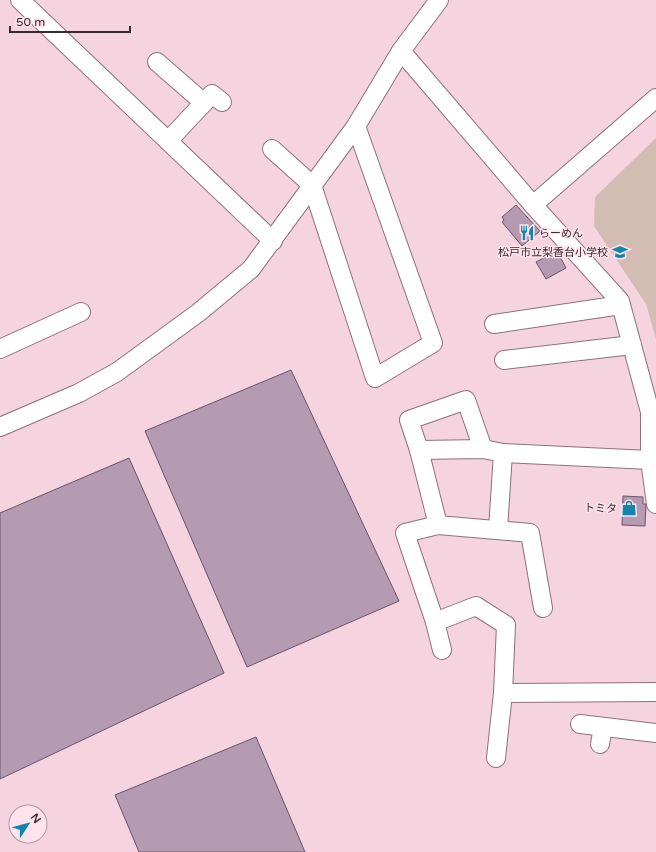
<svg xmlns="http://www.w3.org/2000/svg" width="656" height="852" font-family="'Varela Round','Noto Sans JP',sans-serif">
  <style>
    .green { fill: #d3bdb3 }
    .building { fill: #b59ab2; stroke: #695467 }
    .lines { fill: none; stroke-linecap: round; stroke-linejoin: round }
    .minor-casing { stroke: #8e707b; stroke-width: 20 }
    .minor { stroke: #fff; stroke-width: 18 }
    .labels { text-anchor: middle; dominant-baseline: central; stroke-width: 3; stroke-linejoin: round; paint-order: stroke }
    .poi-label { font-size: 11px; fill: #382b30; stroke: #fee3ed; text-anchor: end }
  </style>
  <rect width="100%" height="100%" fill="#f5d4e0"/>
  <path class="green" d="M656 138V339L646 304 594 226 595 197Z"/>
  <g class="building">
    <path d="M516 205 540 231 522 246 502 222 504 220 502 217Z"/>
    <path d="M557 251 566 268 546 279 536 262Z"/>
    <path d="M291 370 399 601 247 667 145 431Z"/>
    <path d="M129 458 224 673 0 779V513Z"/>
    <path d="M623 496 643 497V504H646L645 526 622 525Z"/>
    <path d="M256 737 305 852H139L115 795Z"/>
  </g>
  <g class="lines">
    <g class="minor-casing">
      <g id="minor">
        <path d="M20 0 273 241"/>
        <path d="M401 51 533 205 620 301 650 412V460L656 504"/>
        <path d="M157 62 204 103"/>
        <path d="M168 141 212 94 222 102"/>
        <path d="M272 149 312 185 375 378 433 343 356 126"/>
        <path d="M533 205 656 98"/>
        <path d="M494 324 621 305"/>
        <path d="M0 349 81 312"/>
        <path d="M504 360 632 345"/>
        <path d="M0 427 79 393 117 372 198 313 251 269 356 126 401 51 439 0"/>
        <path d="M419 450 483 449 503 453 650 460"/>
        <path d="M438 525 419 450 409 420 466 400 483 449"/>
        <path d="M498 530 503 453"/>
        <path d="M435 622 476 606 506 625 503 693 656 692"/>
        <path d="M442 650 435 622 405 533 438 525 530 533 543 608"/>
        <path d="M580 724 656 733"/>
        <path d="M600 744 603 727"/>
        <path d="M496 758 503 693"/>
      </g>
    </g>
    <use href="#minor" class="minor"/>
  </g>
  <defs>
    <g id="restaurant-bare" transform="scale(1.2)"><path d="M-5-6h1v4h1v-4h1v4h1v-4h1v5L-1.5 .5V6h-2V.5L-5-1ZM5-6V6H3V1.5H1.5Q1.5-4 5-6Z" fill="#1386ac" stroke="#fee3ed" stroke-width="2.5" paint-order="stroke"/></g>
    <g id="school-bare" transform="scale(1.2)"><path d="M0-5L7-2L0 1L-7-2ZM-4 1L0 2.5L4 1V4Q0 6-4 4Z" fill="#1386ac" stroke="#fee3ed" stroke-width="2.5" paint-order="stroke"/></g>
    <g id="shop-bare" transform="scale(1.2)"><path d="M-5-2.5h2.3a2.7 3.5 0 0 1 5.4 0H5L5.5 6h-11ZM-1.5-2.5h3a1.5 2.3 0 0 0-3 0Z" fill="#1386ac" stroke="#fee3ed" stroke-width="2.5" paint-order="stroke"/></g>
  </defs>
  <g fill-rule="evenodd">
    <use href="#restaurant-bare" x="527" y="233"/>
    <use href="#school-bare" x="620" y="252"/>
    <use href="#shop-bare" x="629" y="508"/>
  </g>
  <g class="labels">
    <g class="poi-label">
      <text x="539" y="233" text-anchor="start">らーめん</text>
      <text x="608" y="252">松戸市立梨香台小学校</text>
      <text x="617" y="508">トミタ</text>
    </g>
  </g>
  <g transform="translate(28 824) rotate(54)"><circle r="19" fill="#fee3ed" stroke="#af99a1"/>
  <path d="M0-3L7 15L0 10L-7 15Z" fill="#1386ac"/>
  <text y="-6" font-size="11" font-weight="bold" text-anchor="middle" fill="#382b30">N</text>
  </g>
  <path d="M10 26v6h120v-6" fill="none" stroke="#382b30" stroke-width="2"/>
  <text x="16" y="26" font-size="12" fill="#382b30" stroke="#fee3ed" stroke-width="3" paint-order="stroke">50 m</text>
</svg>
